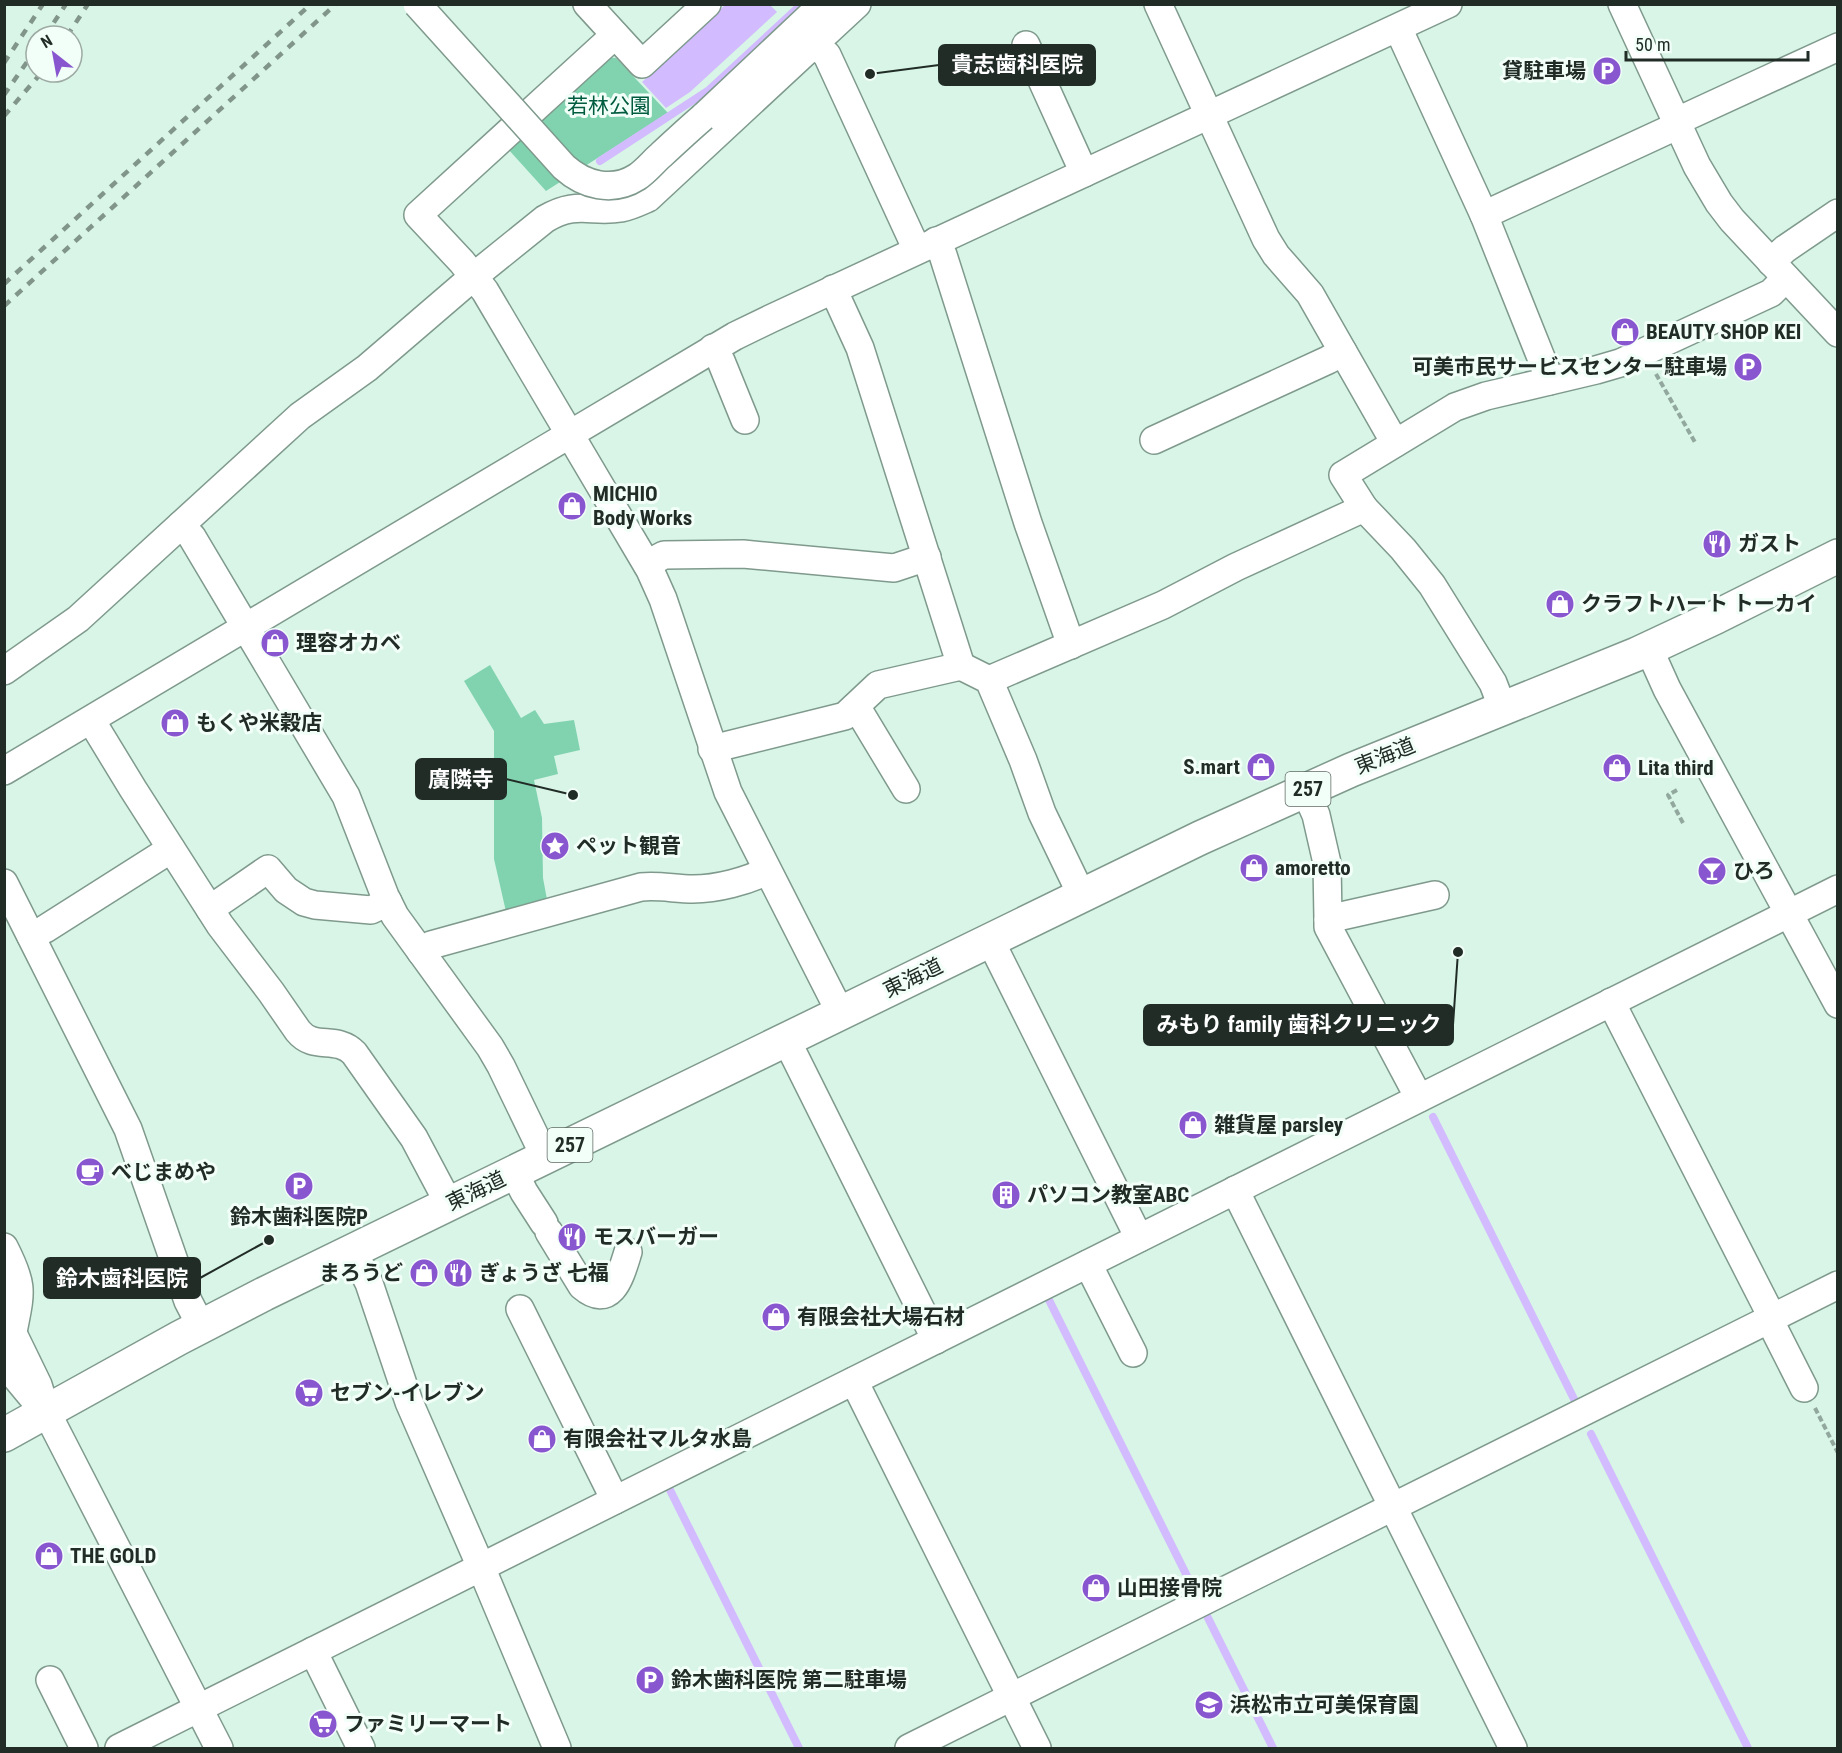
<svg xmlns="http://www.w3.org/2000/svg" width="1842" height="1753" font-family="'Roboto Condensed','Noto Sans JP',sans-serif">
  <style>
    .green { fill: #81d3af }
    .water { fill: #d2bbfe }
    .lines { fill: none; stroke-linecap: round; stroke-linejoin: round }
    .stream { stroke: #d2bbfe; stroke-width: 8 }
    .minor-casing { stroke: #7f9a8d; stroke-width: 30 }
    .highway-casing { stroke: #7f9a8d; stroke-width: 36 }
    .path { stroke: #92a89e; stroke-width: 4; stroke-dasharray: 6 3; stroke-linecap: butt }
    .minor { stroke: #fff; stroke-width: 27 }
    .highway { stroke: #fff; stroke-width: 33 }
    .rail { stroke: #81958b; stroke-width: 4.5; stroke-dasharray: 8 8; stroke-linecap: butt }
    .minor-bridge-casing { stroke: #7f9a8d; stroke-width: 30; stroke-linecap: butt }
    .minor-bridge { stroke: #fff; stroke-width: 27 }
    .labels { text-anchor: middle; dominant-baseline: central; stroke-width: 6; stroke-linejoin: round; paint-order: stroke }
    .shield { fill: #f2fef8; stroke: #606b66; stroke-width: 1.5 }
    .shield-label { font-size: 20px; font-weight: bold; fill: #212c27 }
    .poi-label { font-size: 21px; font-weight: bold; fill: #212c27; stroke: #f2fef8; text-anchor: start }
    .park-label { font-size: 21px; fill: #005b3f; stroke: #f2fef8 }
    .street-label { font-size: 21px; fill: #212c27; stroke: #f2fef8 }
    .leader { fill: none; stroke: #212c27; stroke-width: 2 }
    .callout-dot { fill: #212c27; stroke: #f2fef8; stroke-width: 2 }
    .callout { fill: #212c27; stroke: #212c27; stroke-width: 2 }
    .callout-label { font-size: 22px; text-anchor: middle; font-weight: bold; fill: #fff }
  </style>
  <rect width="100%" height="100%" fill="#d8f5e7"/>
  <g class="green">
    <path d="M606 57 616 58 668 113 546 191 507 148Z"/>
    <path d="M490 665 521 718 535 710 544 724 574 720 580 750 554 756 558 774 534 780 542 818 543 878 548 905 507 916 494 859V731L464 681Z"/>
  </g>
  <path class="water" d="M725 5H770L777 12 690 92 666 108 642 82Z"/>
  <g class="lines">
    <g class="stream">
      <path d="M600 161 709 90 802 4"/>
      <path d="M1433 1117 1575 1401"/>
      <path d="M1048 1298 1194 1590"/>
      <path d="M1591 1434 1748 1748"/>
      <path d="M669 1488 799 1748"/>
      <path d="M1207 1616 1273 1748"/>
    </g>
    <g class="minor-casing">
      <g id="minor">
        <path d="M587 4 642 64 707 4"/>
        <path d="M1158 4 1266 239 1276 255 1310 294 1395 443"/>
        <path d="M1622 4 1697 166 1719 203 1732 220 1838 333"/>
        <path d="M1398 28 1484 215 1546 370 1549 381"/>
        <path d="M615 35 418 215 462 262 485 291 650 570 663 599 728 792 841 1014"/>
        <path d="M815 44 827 55 917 250"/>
        <path d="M1026 45 1084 173"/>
        <path d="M703 117 823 4"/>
        <path d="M1484 215 1668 130 1686 117 1838 47"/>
        <path d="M936 241 943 255 1028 523 1071 645"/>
        <path d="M1771 262 1785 249 1838 213"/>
        <path d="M833 289 860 348 961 666"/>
        <path d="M713 348 721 361 745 420"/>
        <path d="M1154 440 1328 360 1343 352"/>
        <path d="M181 525 192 537 346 796 385 896 395 916 490 1047 501 1066 545 1157"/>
        <path d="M647 564 664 555 743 554 894 568 927 557"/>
        <path d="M1649 649 1667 689 1838 1004"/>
        <path d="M4 671 78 619 300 416 367 368 473 277 545 219C577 200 590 213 621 208 631 206 639 202 648 198L857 4"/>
        <path d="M989 680 1163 605 1236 567 1364 508"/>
        <path d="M854 708 862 716 906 789"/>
        <path d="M1503 709 1493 683 1432 585 1403 549 1364 508 1343 475 1455 407 1486 396 1596 370 1620 363 1771 293 1786 278"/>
        <path d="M91 720 133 789 220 925 271 992 298 1031C314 1051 336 1035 354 1053L414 1138 449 1204"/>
        <path d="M712 749 845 716 878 685 961 666 989 680 1023 760 1042 813 1082 896"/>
        <path d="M4 771 735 336 770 319 1448 4"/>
        <path d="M1305 790 1316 815 1327 863 1328 919"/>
        <path d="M4 883 128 1129 188 1301 201 1326"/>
        <path d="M210 909 268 869 286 890 304 902 315 905 371 910 388 902"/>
        <path d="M31 936 45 929 171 849"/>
        <path d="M990 940 1139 1238"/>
        <path d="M421 952 431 945 641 887C659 885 675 889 693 889 717 889 747 881 767 871"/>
        <path d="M1611 1002 1772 1317"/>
        <path d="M786 1039 936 1340"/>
        <path d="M1419 1098 1328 927V919L1435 895"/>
        <path d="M514 1172 524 1192 544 1223"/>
        <path d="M1235 1190 1513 1748"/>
        <path d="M549 1232 582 1286C612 1312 621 1274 628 1252"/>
        <path d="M4 1247C24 1286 21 1291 13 1332"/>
        <path d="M353 1251 369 1283 409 1402 481 1567 557 1748"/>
        <path d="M1088 1264 1133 1353"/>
        <path d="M520 1309 615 1500"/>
        <path d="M4 1315 38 1385 46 1411 219 1748"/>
        <path d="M1769 1319 1804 1388"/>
        <path d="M4 1360 9 1369 33 1398"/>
        <path d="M854 1381 1037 1748"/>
        <path d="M313 1651 361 1748"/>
        <path d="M50 1680 84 1748"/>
        <path d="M119 1748 1838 889"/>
        <path d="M909 1748 1838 1285"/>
      </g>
    </g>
    <g class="highway-casing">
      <path id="highway" d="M4 1435 179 1338 264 1294 1200 838 1351 770 1637 654 1716 617 1838 556"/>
    </g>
    <g class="path">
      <path d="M1656 374 1696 444"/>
      <path d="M1677 790 1668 795 1683 823"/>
      <path d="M1815 1408 1838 1453"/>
    </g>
    <use href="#minor" class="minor"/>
    <use href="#highway" class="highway"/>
    <g class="rail">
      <path d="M45 36 66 4"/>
      <path d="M67 36 88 4"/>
      <path d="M4 63 43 4"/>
      <path d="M4 95 36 49"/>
      <path d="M4 116 42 72"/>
      <path d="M4 284 311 4"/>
      <path d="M4 306 336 4"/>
    </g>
    <g class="minor-bridge-casing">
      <path id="minor-bridge" d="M417 4 564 167C584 185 612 193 637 177 646 171 653 162 661 155 675 142 689 129 703 117"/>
    </g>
    <use href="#minor-bridge" class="minor-bridge"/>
  </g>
  <defs>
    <g id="parking-disc" transform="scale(1.5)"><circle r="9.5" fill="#8857cf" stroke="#f2fef8"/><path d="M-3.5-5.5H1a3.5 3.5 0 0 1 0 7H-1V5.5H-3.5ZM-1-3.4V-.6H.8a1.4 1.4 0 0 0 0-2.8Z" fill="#fff"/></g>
    <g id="shop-disc" transform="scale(1.5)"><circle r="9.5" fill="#8857cf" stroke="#f2fef8"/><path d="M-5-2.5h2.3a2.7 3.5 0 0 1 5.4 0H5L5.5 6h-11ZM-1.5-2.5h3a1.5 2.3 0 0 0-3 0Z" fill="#fff"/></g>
    <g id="restaurant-disc" transform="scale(1.5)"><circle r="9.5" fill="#8857cf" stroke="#f2fef8"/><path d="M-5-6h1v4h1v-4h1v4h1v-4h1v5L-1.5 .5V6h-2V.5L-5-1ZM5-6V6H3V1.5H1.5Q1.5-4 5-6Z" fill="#fff"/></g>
    <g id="sight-disc" transform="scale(1.5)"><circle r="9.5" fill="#8857cf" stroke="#f2fef8"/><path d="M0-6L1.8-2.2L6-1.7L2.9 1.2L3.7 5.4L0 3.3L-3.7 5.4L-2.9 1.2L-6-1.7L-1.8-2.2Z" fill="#fff"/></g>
    <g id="bar-disc" transform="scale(1.5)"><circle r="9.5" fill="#8857cf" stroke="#f2fef8"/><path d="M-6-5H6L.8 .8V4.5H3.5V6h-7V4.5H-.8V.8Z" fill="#fff"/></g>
    <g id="cafe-disc" transform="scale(1.5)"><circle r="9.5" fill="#8857cf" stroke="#f2fef8"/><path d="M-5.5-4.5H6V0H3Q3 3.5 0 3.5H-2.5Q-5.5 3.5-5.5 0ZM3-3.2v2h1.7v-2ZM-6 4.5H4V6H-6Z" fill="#fff"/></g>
    <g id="building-disc" transform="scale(1.5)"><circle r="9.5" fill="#8857cf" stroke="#f2fef8"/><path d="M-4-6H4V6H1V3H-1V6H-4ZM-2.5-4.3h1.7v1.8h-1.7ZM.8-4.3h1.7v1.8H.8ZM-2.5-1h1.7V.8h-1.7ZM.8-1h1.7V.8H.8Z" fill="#fff"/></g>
    <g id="supermarket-disc" transform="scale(1.5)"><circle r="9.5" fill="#8857cf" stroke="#f2fef8"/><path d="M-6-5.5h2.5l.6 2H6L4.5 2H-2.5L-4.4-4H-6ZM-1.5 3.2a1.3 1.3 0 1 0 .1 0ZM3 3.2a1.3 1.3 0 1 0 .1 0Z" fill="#fff"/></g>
    <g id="school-disc" transform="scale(1.5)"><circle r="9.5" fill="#8857cf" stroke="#f2fef8"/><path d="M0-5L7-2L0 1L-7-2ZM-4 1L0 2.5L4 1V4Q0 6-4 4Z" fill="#fff"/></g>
  </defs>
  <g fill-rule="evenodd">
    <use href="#parking-disc" x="1607" y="71"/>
    <use href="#shop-disc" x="1625" y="332"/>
    <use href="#parking-disc" x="1748" y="367"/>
    <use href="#shop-disc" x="572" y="506"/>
    <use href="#restaurant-disc" x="1717" y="544"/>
    <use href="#shop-disc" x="1560" y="604"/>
    <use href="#shop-disc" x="275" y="643"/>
    <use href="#shop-disc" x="175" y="723"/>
    <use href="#shop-disc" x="1261" y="767"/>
    <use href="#shop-disc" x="1617" y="768"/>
    <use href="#sight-disc" x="555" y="846"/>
    <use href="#shop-disc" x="1254" y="868"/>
    <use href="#bar-disc" x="1712" y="871"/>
    <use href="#shop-disc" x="1193" y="1125"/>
    <use href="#cafe-disc" x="90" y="1172"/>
    <use href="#parking-disc" x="299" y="1186"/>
    <use href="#building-disc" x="1006" y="1195"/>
    <use href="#restaurant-disc" x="572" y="1237"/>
    <use href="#shop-disc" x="424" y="1273"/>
    <use href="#restaurant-disc" x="458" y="1273"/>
    <use href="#shop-disc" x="776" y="1317"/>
    <use href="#supermarket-disc" x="309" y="1393"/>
    <use href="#shop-disc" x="542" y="1439"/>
    <use href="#shop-disc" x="49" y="1556"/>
    <use href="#shop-disc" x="1096" y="1588"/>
    <use href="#parking-disc" x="650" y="1680"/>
    <use href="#school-disc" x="1209" y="1705"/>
    <use href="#supermarket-disc" x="323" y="1724"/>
  </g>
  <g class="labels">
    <g class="shield">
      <rect x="1285.5" y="772" width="45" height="34" rx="4.5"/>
      <rect x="547.5" y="1128" width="45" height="34" rx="4.5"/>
    </g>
    <g class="shield-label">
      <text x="1308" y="789">257</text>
      <text x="570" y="1145">257</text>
    </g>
    <g class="poi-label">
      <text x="1586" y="71" text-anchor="end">貸駐車場</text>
      <text x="1646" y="332">BEAUTY SHOP KEI</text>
      <text x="1727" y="367" text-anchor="end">可美市民サービスセンター駐車場</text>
      <text x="593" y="494">MICHIO<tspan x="593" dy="24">Body Works</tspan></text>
      <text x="1738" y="544">ガスト</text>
      <text x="1581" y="604">クラフトハート トーカイ</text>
      <text x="296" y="643">理容オカベ</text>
      <text x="196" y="723">もくや米穀店</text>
      <text x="1240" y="767" text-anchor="end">S.mart</text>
      <text x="1638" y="768">Lita third</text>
      <text x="576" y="846">ペット観音</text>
      <text x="1275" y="868">amoretto</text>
      <text x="1733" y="871">ひろ</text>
      <text x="1214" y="1125">雑貨屋 parsley</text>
      <text x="111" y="1172">べじまめや</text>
      <text x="1027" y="1195">パソコン教室ABC</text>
      <text x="299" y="1217" text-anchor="middle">鈴木歯科医院P</text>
      <text x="593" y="1237">モスバーガー</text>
      <text x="403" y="1273" text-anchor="end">まろうど</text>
      <text x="479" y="1273">ぎょうざ 七福</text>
      <text x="797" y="1317">有限会社大場石材</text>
      <text x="330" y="1393">セブン-イレブン</text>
      <text x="563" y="1439">有限会社マルタ水島</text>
      <text x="70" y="1556">THE GOLD</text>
      <text x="1117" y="1588">山田接骨院</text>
      <text x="671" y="1680">鈴木歯科医院 第二駐車場</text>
      <text x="1230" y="1705">浜松市立可美保育園</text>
      <text x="344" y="1724">ファミリーマート</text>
    </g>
    <g class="park-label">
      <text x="609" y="106">若林公園</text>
    </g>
    <g class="street-label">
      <text transform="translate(1385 756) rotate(-22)">東海道</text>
      <text transform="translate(913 978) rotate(-26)">東海道</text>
      <text transform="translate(476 1191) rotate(-26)">東海道</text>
    </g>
  </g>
  <path class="leader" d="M870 74L939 65M573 795L506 779M1458 952L1453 1025M269 1240L200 1278"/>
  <g class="callout-dot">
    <circle cx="870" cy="74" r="6"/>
    <circle cx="573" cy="795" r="6"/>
    <circle cx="1458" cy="952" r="6"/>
    <circle cx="269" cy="1240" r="6"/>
  </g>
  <g class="callout">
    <rect x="939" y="45" width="156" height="40" rx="6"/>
    <rect x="416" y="759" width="90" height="40" rx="6"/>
    <rect x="1144" y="1005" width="309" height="40" rx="6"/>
    <rect x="44" y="1258" width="156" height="40" rx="6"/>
  </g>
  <g class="callout-label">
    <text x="1017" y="72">貴志歯科医院</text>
    <text x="461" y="787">廣隣寺</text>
    <text x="1299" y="1032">みもり family 歯科クリニック</text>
    <text x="122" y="1286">鈴木歯科医院</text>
  </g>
  <rect width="1842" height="1753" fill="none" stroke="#212c27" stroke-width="12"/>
  <g transform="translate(54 54) rotate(329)"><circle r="28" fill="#f2fef8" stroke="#9eaaa4" stroke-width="1.5"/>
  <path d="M0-4.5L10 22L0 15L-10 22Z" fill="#8857cf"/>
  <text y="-9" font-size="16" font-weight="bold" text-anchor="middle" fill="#212c27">N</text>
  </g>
  <path d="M1626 51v9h182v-9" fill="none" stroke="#212c27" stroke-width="3"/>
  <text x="1635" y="51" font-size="18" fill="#212c27" stroke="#f2fef8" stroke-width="4.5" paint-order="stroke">50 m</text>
</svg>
